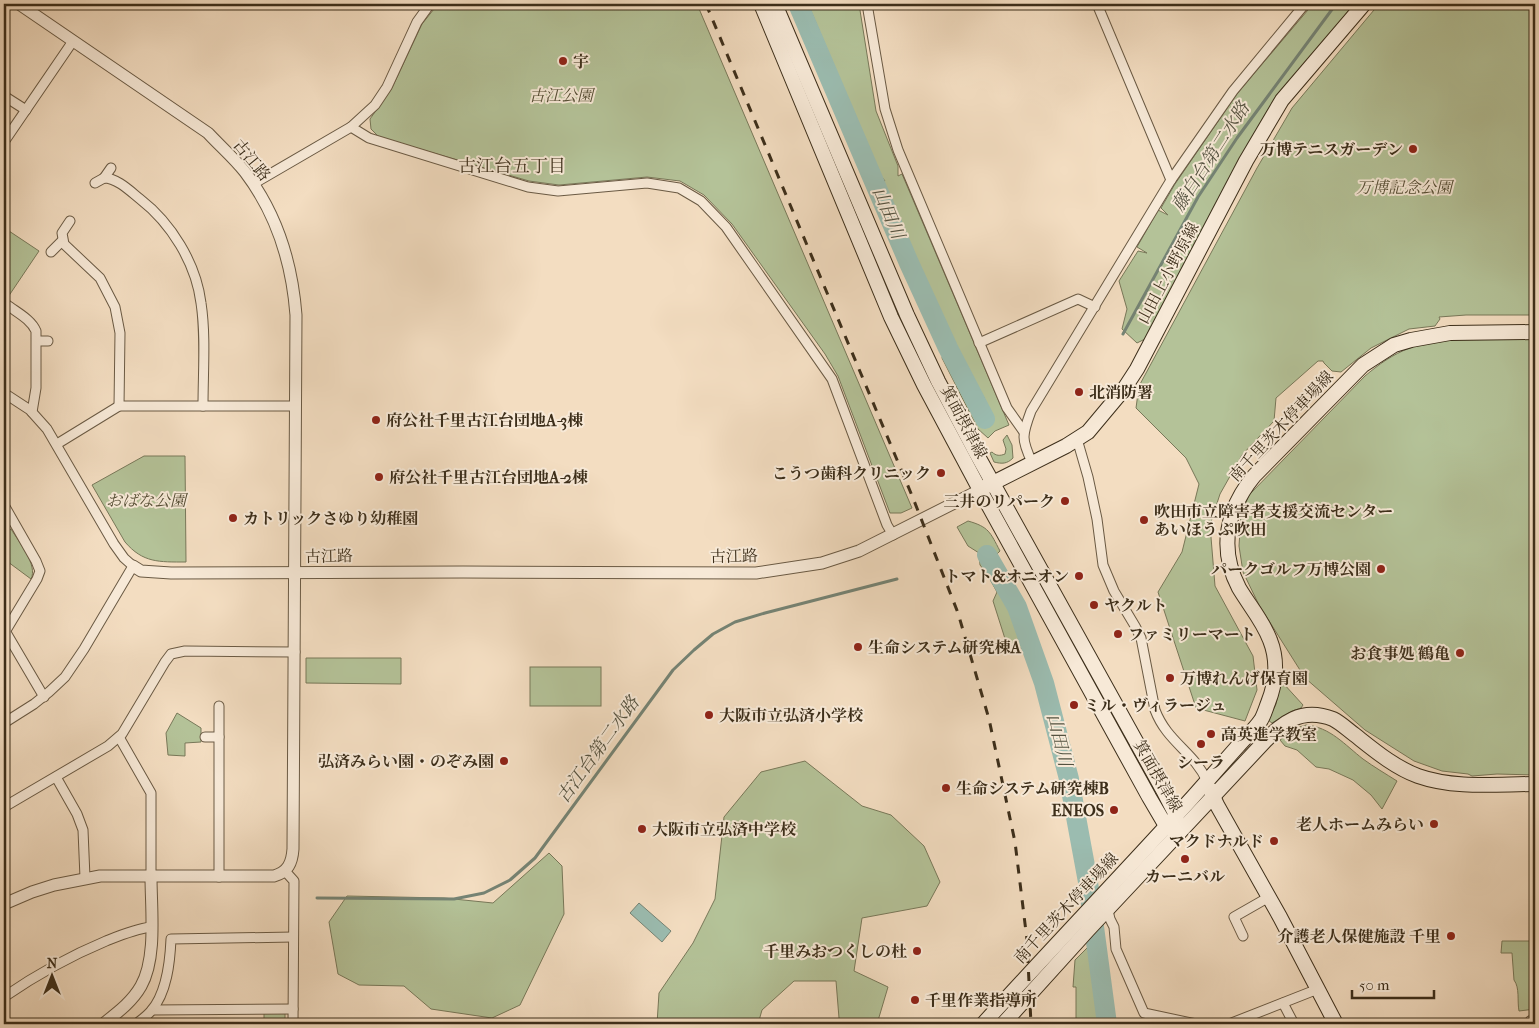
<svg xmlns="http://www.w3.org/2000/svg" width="1539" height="1028" font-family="'IM FELL French Canon','Noto Serif JP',serif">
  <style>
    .green { fill: #b4c298; stroke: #787859; fill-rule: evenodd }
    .water { fill: #9bbcb0; stroke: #758374 }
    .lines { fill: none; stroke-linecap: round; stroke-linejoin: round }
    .stream { stroke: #758374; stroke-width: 3 }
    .river { stroke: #9bbcb0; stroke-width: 20 }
    .minor-casing { stroke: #6a5a44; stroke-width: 11 }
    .tertiary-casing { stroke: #6a5a44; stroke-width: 13 }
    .secondary-casing { stroke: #3c2e1a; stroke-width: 16 }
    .minor { stroke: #f7e9d7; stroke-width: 9 }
    .tertiary { stroke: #f7e9d7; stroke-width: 11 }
    .secondary { stroke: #f7e9d7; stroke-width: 14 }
    .rail { stroke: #3c2e1a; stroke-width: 3; stroke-dasharray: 9 9; stroke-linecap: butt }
    .poi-dot { fill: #8f2418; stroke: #f7e9d7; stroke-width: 2 }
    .labels { text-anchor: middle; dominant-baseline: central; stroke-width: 4; stroke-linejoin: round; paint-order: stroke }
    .poi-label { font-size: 16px; font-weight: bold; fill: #3c2e1a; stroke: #f7e9d7; text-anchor: start }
    .park-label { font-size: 16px; font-style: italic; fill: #544c33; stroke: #f7e9d7 }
    .street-label { font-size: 16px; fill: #3c2e1a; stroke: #f7e9d7 }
    .water-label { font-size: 18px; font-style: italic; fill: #545240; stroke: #f7e9d7 }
    .neighbourhood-label { font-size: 18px; fill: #3c2e1a; stroke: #f7e9d7 }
  </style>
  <rect width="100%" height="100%" fill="#f3ddc1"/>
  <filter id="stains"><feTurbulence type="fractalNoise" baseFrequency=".004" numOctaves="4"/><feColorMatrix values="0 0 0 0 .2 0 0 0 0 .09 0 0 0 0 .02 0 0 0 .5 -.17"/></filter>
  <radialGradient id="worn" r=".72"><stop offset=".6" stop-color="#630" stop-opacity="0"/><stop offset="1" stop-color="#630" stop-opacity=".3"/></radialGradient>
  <g class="green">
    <path d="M438 4H697L912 508 901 513H890L838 376 825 354 732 224 704 195 680 181 647 177 559 185 529 181 379 137 371 129 370 119 392 88 422 24Z"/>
    <path d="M768 4 966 447 965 449H963L888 298Z"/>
    <path d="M808 4H859L876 111 898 166V176L902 174 1009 425 995 431 988 438 978 429 942 358 944 349 954 348 968 374 916 262 882 183 885 181 878 172ZM974 389 977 393 984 397 986 404H983L972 397Z"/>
    <path d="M1313 4H1354L1277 99 1151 336 1137 343 1122 329 1127 309 1119 281 1138 251 1147 253 1137 247 1158 210 1168 215 1161 208 1175 184 1236 95Z"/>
    <path d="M1379 4H1535V315H1466L1439 317 1440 319 1435 326 1409 329 1371 348 1341 372 1332 371 1324 363 1323 361H1318L1276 398 1274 421 1242 455 1220 494 1210 525 1215 586 1253 656 1257 690 1245 721 1196 708 1158 592 1182 552 1199 484 1186 458 1136 408 1139 386 1257 168 1292 108Z"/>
    <path d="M9 231 39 251 4 303V236Z"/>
    <path d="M1535 338V775L1497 774 1472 776 1468 774 1442 771 1414 761 1365 730 1305 678 1259 605 1243 572 1239 546 1241 515 1249 495 1365 376C1378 365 1393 354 1410 348 1443 335 1499 339 1535 338Z"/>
    <path d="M1007 435 1012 445 1013 458C1007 464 1002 464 994 462L990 453 992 452C996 456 1000 456 1005 454L1006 449 1003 440Z"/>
    <path d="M144 456H185L186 562C159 562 143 563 125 542L92 485Z"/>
    <path d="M1006 519 1153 788 1152 790 1005 522Z"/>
    <path d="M968 521C989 527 990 532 1000 551L992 559 1012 608 1034 638 1025 649 1007 645 993 601 997 592 987 574 980 565 979 553 968 546 957 527Z"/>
    <path d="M11 529C19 542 38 565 31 579L4 559V533Z"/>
    <path d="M306 658H401V684L306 683Z"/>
    <rect x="530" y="667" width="71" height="39"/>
    <path d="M1283 683 1303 705 1301 708 1292 711 1272 723 1268 720 1276 704 1280 685Z"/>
    <path d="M177 713 201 728V742L185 743V756L168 755 166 733Z"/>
    <path d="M1306 725C1330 727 1345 745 1363 759 1374 767 1386 774 1397 781L1382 809 1371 795 1353 780 1329 769 1316 767 1297 750 1285 746 1280 740 1296 728Z"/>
    <path d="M805 761 862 806 891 815 924 846 940 882 927 906 862 918 854 971 888 987 877 1024H846L839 1018 836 981H794L762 1010 758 1024H657L659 993 693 943 715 899 724 817 761 772Z"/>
    <path d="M549 853 562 866 564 914 520 1005 492 1018 431 1009 404 986 359 985 338 974 329 922 347 896 444 898 493 903Z"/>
    <path d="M1502 941H1535V1009L1519 1011C1517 1001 1520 988 1514 980L1512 953H1501Z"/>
    <path d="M1090 945 1102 1024H1076V987H1073L1075 960Z"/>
    <rect x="264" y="1013" width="21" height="11"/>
  </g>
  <path class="water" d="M639 903 671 931 662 942 630 913Z"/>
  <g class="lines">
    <g class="stream">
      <path d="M1123 334 1198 197 1237 138 1336 4"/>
      <path d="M317 898 454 899 484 893 510 880 535 858 673 670 694 650 713 634 735 622 765 613 897 579"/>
    </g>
    <g class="river">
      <path d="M798 4 909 263 948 348 985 419"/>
      <path d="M987 555 1017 607 1044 683 1069 779 1088 882 1107 1024"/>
    </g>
    <g class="minor-casing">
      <g id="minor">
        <path d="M867 4 885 109 898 150 1007 408 1024 432"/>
        <path d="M1097 4 1171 180"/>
        <path d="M4 96 26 110"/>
        <path d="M351 127 369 138 528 187 558 191 647 183 679 188 701 201 726 227 832 379 887 525 893 535"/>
        <path d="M4 142 73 41"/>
        <path d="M104 178 111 168"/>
        <path d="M95 183 104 178C117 178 130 191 140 199 171 223 196 263 201 303 206 336 203 372 203 406"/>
        <path d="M253 184 351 127 375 105 387 87 417 22 430 4"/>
        <path d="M70 221 62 233 64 244 100 278 115 307 120 333 119 406"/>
        <path d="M51 252 62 241"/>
        <path d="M6 304C16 312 31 319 36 331V388L32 412"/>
        <path d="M37 341H48"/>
        <path d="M979 343 1078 299 1095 307"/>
        <path d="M4 393 30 410 47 429 114 544 124 558 133 566 84 649 65 677 49 692 34 704 4 723"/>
        <path d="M1077 439 1088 477 1097 519 1103 565 1114 591 1135 626 1141 638 1155 710C1167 742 1194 752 1207 781"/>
        <path d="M57 444 119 406H295"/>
        <path d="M1032 462C1021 439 1022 435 1031 411L1171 180 1233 91 1305 4"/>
        <path d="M4 505 36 561 40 571 37 579 5 632"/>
        <path d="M4 629 44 697"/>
        <path d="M219 706V877"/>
        <path d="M119 737 151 793V877"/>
        <path d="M205 737H219"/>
        <path d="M56 777 77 814 83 830 85 878"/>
        <path d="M4 807 108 746 122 734 165 662 171 654 185 651 295 652"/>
        <path d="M285 871 294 881 293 1024"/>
        <path d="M1107 906 1110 919 1114 927 1116 949 1144 1013 1196 1024"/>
        <path d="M1243 936 1234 917 1269 897"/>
        <path d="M4 997C36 975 70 956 106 941 121 935 135 929 151 927"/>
        <path d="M1283 1003 1294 1024"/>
        <path d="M152 1010 293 1009"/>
        <path d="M136 1024C141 1020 147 1016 151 1011 167 993 170 962 171 939L293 937"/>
        <path d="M1229 1024 1318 989"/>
        <path d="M1528 1024 1530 1021 1535 1018"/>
      </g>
    </g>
    <g class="tertiary-casing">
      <g id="tertiary">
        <path d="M133 566 141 571 171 573 463 572 756 573 822 563 859 551 980 490"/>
        <path d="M4 904 32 892 54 885 100 876H274C288 872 292 863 293 849L296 315C292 263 277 214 245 172 234 158 220 146 208 133L19 4"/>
        <path d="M103 1024C117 1013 132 1002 141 986 157 958 151 909 151 877"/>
      </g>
    </g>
    <g class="secondary-casing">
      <g id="secondary">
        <path d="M761 4 891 317 924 385 980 490 1149 797 1166 826 1179 833"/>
        <path d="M775 4 907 315 938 381 975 451 1163 790 1176 815 1177 822"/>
        <path d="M985 487 1066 446 1088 432 1124 389 1137 369 1246 161 1282 100 1364 4"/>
        <path d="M1210 789 1217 805 1280 917 1336 1024"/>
        <path d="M983 1024C1052 948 1124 873 1193 797 1208 780 1223 763 1238 746 1245 738 1255 729 1261 720 1264 715 1266 708 1268 703 1276 683 1278 660 1270 640 1263 621 1249 605 1239 588 1218 548 1227 509 1254 476L1363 365 1394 345 1411 340 1450 333 1535 332"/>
        <path d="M1003 1024 1088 930 1266 740C1274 732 1282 724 1293 719 1306 713 1320 714 1333 719 1341 723 1348 730 1355 735 1374 750 1394 767 1418 776 1455 789 1497 784 1535 784"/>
      </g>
    </g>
    <use href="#minor" class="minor"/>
    <use href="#tertiary" class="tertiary"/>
    <use href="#secondary" class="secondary"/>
    <path class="rail" d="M706 4 913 498 958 613 989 719 1015 842 1027 940 1031 1024"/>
  </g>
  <g class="poi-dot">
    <circle cx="563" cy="61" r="5"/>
    <circle cx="1413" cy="149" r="5"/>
    <circle cx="1079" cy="392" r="5"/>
    <circle cx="376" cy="420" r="5"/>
    <circle cx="941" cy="473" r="5"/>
    <circle cx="379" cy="477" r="5"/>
    <circle cx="1065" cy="501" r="5"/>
    <circle cx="233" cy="518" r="5"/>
    <circle cx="1144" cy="520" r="5"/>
    <circle cx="1381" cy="569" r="5"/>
    <circle cx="1079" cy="576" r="5"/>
    <circle cx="1094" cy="605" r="5"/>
    <circle cx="1118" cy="634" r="5"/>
    <circle cx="858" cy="647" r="5"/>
    <circle cx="1460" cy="653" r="5"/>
    <circle cx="1170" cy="678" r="5"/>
    <circle cx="1074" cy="705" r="5"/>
    <circle cx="709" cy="715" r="5"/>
    <circle cx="1211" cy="734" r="5"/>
    <circle cx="1201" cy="744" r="5"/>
    <circle cx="504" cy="761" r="5"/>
    <circle cx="946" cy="788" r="5"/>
    <circle cx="1114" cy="810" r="5"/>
    <circle cx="1434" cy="824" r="5"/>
    <circle cx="642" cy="829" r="5"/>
    <circle cx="1274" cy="841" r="5"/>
    <circle cx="1185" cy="859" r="5"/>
    <circle cx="1451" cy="936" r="5"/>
    <circle cx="917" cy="951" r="5"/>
    <circle cx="915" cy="1000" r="5"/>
  </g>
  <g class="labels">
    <g class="poi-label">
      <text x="573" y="61">宇</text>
      <text x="1403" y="149" text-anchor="end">万博テニスガーデン</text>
      <text x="1089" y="392">北消防署</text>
      <text x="386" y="420">府公社千里古江台団地A-3棟</text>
      <text x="931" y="473" text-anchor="end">こうつ歯科クリニック</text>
      <text x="389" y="477">府公社千里古江台団地A-2棟</text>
      <text x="1055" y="501" text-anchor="end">三井のリパーク</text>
      <text x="1154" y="511">吹田市立障害者支援交流センター<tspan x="1154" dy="18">あいほうぷ吹田</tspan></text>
      <text x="243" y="518">カトリックさゆり幼稚園</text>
      <text x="1371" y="569" text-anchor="end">パークゴルフ万博公園</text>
      <text x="1069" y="576" text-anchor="end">トマト&amp;オニオン</text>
      <text x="1104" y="605">ヤクルト</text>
      <text x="1128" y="634">ファミリーマート</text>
      <text x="868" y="647">生命システム研究棟A</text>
      <text x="1450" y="653" text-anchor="end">お食事処 鶴亀</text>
      <text x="1180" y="678">万博れんげ保育園</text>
      <text x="1084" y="705">ミル・ヴィラージュ</text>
      <text x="719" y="715">大阪市立弘済小学校</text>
      <text x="1221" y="734">高英進学教室</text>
      <text x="494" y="761" text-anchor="end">弘済みらい園・のぞみ園</text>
      <text x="1201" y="762" text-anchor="middle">シーラ</text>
      <text x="956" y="788">生命システム研究棟B</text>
      <text x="1104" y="810" text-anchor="end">ENEOS</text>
      <text x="1424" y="824" text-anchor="end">老人ホームみらい</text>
      <text x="652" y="829">大阪市立弘済中学校</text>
      <text x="1264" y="841" text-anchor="end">マクドナルド</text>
      <text x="1185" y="876" text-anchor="middle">カーニバル</text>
      <text x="1441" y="936" text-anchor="end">介護老人保健施設 千里</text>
      <text x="907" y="951" text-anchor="end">千里みおつくしの杜</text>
      <text x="925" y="1000">千里作業指導所</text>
    </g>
    <g class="park-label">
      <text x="561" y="95">古江公園</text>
      <text x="1404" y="187">万博記念公園</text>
      <text x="146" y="500">おばな公園</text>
    </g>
    <g class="street-label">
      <text transform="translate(252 160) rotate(51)">古江路</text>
      <text transform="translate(1168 273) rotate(-62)">山田上小野原線</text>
      <text transform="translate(964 422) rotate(62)">箕面摂津線</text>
      <text transform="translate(1281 426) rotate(-47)">南千里茨木停車場線</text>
      <text transform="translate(329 556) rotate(-1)">古江路</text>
      <text transform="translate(734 556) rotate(-1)">古江路</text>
      <text transform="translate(1158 776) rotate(60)">箕面摂津線</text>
      <text transform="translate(1066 908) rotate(-47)">南千里茨木停車場線</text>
    </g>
    <g class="water-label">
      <text transform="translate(1211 157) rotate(-57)">藤白台第二水路</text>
      <text transform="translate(888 213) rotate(67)">山田川</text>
      <text transform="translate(1059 740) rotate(76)">山田川</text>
      <text transform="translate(598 750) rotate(-54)">古江台第二水路</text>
    </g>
    <g class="neighbourhood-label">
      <text x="512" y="166">古江台五丁目</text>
    </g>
  </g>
  <rect width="1539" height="1028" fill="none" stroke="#f3ddc1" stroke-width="20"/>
  <rect x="5" y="5" width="1529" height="1018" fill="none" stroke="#3c2e1a" stroke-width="2.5"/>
  <rect x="10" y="10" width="1519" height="1008" fill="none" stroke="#3c2e1a"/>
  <g transform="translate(52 976)" stroke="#f7e9d7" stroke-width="4" paint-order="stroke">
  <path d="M0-4L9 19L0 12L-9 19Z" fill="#3c2e1a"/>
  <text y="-8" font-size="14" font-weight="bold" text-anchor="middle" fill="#3c2e1a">N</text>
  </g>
  <path d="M1352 990v8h82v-8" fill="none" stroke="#3c2e1a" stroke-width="2.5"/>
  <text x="1359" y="990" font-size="15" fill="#3c2e1a" stroke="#f7e9d7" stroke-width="4" paint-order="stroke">50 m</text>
  <rect width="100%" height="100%" filter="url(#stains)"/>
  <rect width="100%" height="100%" fill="url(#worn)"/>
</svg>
